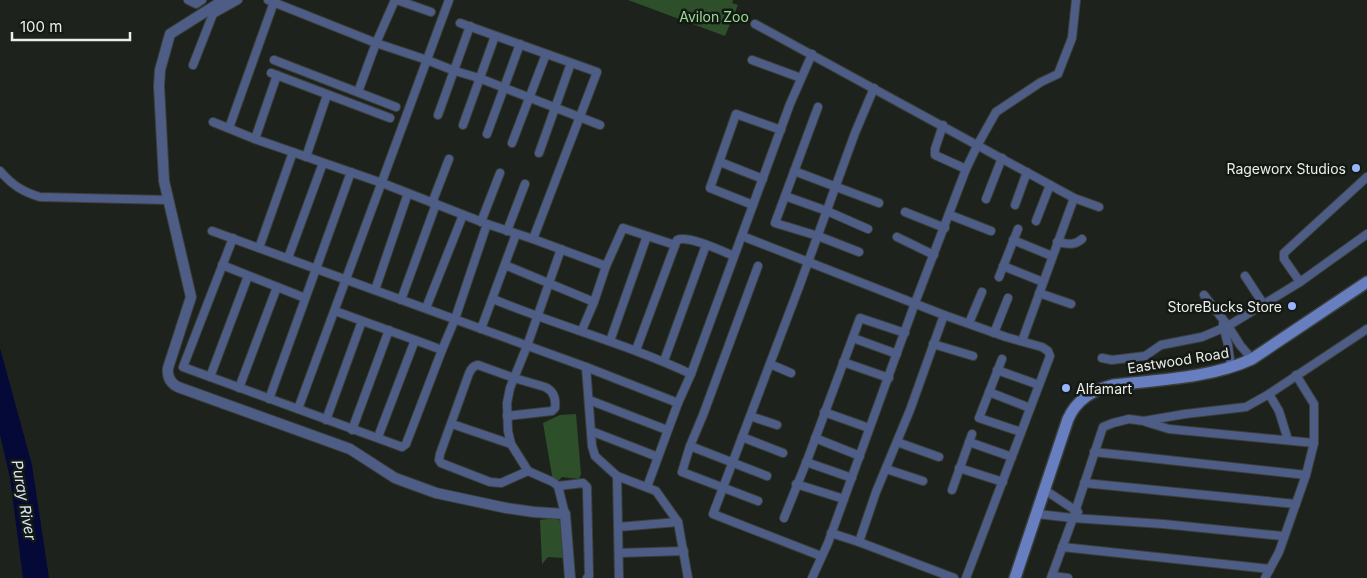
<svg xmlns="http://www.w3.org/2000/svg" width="1367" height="578" font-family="Inter,sans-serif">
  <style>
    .green { fill: #2d502b }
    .water { fill: #040938 }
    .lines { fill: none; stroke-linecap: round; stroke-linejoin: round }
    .minor-casing { stroke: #3b3f3a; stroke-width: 10 }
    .tertiary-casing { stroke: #3b3f3a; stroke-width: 12 }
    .secondary-casing { stroke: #3b3f3a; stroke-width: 14 }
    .minor { stroke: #4e5d86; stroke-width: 8 }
    .tertiary { stroke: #4e5d86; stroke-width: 10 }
    .secondary { stroke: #677fc0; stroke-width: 11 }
    .poi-dot { fill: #99b5fd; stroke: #151914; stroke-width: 2 }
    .labels { text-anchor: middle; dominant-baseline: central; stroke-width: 5; stroke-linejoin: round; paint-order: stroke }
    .park-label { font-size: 14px; fill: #97dd94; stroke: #151914 }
    .poi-label { font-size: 14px; fill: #ebeeeb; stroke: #151914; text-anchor: end }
    .street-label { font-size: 14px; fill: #ebeeeb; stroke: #151914 }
    .water-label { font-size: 15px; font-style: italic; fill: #dbe2f3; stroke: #151914 }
  </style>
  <rect width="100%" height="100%" fill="#1e221d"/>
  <g class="green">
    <path d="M628 0H733L732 3 738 5 725 36Z"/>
    <path d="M576 414 581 474 579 479 562 477 558 481H553L543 423 560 415Z"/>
    <path d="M555 518 562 522 564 558 548 557 542 564 540 520Z"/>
  </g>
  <path class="water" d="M0 348 32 465 49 578H23L10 478 0 435Z"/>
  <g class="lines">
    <g class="minor-casing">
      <g id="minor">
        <path d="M188 0 196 4 202 0"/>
        <path d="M268 0 376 43 427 60 455 71 479 78 600 125"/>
        <path d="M397 0 431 12"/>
        <path d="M460 23 597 72 533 239"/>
        <path d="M755 24 1074 198 1099 207"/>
        <path d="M274 60 396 107"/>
        <path d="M752 60 801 78"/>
        <path d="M193 65 213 14 238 0"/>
        <path d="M271 73 390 118"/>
        <path d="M358 92 376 43 395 0"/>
        <path d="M818 107 775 223 818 236 859 252"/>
        <path d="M438 115 470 26"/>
        <path d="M213 122 255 139 382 183 487 224 533 239 606 266 594 302 582 330"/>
        <path d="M463 125 495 36"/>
        <path d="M943 125 935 149V155L966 169"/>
        <path d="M229 128 274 2"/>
        <path d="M487 134 520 44"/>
        <path d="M255 139 277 75"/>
        <path d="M512 143 546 54"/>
        <path d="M539 153 571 63"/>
        <path d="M306 157 327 95"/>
        <path d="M720 162 763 179"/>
        <path d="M0 171C12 185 23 192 40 197L168 200"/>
        <path d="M794 171 879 203"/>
        <path d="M785 196 827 211 868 229"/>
        <path d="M986 199 1002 158"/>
        <path d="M432 203 449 159"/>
        <path d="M753 205 710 188 736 114 781 130"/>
        <path d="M1015 205 1027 172"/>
        <path d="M905 212 945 228"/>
        <path d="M950 215 991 231"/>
        <path d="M1036 221 1050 185"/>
        <path d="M481 222 500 173"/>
        <path d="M212 231 586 367 592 446 595 456 617 476"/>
        <path d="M507 231 525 184"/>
        <path d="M742 236 944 315 1006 337 1042 347 1048 351 1050 356 966 578"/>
        <path d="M897 237 934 255"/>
        <path d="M233 238 183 367 402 447 406 444 442 350 415 340 378 437"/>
        <path d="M1013 240 1052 256"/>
        <path d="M1057 242C1068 244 1074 246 1082 239"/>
        <path d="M259 248 293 152"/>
        <path d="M561 249 527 346 510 388 507 403 508 431 511 444 528 471 553 482 558 486 565 514"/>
        <path d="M288 258 323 163"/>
        <path d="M222 265 305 298"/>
        <path d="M505 265 594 302"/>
        <path d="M606 266 623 228 675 245"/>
        <path d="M758 266 703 415 690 446 682 472 758 501"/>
        <path d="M1003 266 1043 282"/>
        <path d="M1245 276 1264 305"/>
        <path d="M999 277 1018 229"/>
        <path d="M1300 282 1284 259V253L1367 177"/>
        <path d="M375 290 408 193"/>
        <path d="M1039 293 1071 304"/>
        <path d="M1204 295 1228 326 1240 345 1252 359"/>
        <path d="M493 299C558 326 627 344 691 374"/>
        <path d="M401 300 436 204"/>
        <path d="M426 308 463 215"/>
        <path d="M335 311 415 340"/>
        <path d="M969 323 982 292"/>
        <path d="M1223 324 1228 345 1231 368"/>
        <path d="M481 329 516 234"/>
        <path d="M994 333 1008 298"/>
        <path d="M853 338 897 354"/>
        <path d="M610 341 647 236"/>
        <path d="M1022 341 1074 198"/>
        <path d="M933 344 973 356"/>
        <path d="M442 350 455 319 487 224"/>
        <path d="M636 350 677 240C689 235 722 251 734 256"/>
        <path d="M1102 358 1112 360 1145 356 1161 345 1202 337 1228 326 1300 282 1367 234"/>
        <path d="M1002 359 979 418 1021 432"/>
        <path d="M664 361 706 245"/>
        <path d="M843 362 889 378"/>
        <path d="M770 364 791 373"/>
        <path d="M586 367 678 403 647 487"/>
        <path d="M997 370 1039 385"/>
        <path d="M210 377 248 276"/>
        <path d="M239 388 277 287"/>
        <path d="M989 392 1030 408"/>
        <path d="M1269 394 1279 411 1288 440"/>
        <path d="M269 399 351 172"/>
        <path d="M589 400 667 430"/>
        <path d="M678 403 691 374 790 104 812 54"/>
        <path d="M298 409 449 0"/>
        <path d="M824 412 869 428"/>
        <path d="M507 416 552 411 555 408C556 399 554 391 545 387L514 378 478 365C471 366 469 373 467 379L440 454 439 460 441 463 490 482 501 483 528 471"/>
        <path d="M750 416 777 425"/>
        <path d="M326 420 362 321"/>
        <path d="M1146 422 1169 429 1314 443"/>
        <path d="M452 424 511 444"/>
        <path d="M352 430 389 330"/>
        <path d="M591 431 658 457"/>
        <path d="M742 437 783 453"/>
        <path d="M815 438 860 456"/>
        <path d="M897 442 939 457"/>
        <path d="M969 442 1012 457"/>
        <path d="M690 446 767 476"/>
        <path d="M1094 452 1306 475"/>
        <path d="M806 462 852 478"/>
        <path d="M959 468 1003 482"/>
        <path d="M886 469 923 481"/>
        <path d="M1084 483 1296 504"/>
        <path d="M796 484 844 499"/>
        <path d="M558 486 583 483 587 487 589 576 587 578"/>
        <path d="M952 490 972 434"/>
        <path d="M1045 490 1078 512"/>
        <path d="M1037 514 1073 518 1163 524 1283 536"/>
        <path d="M784 518 808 458 860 318 905 333"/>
        <path d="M618 527 678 522"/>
        <path d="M831 533 859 542 954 578"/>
        <path d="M859 542 876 492 910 410 944 315"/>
        <path d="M1062 547 1270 569"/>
        <path d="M619 553 684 551"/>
        <path d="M821 556 713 514 799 287 855 133 874 88"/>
        <path d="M1052 576 1068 578"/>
        <path d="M619 578 617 476 656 491 678 522 688 578"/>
        <path d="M812 578 828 543 915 303 966 169 978 144 996 112 1041 82 1058 74 1072 38 1076 0"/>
        <path d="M1051 578 1073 518 1103 427 1113 423 1129 419 1144 421 1185 414 1246 407 1269 394 1367 329"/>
        <path d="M1265 578 1279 552 1306 475 1314 443V404L1296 375"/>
      </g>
    </g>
    <g class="tertiary-casing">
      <path id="tertiary" d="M224 0 170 34 160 70 159 86 164 181 191 297 168 368C167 377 170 383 178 387L350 449 395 478 436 493 506 508 534 512 565 514 570 578"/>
    </g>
    <g class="secondary-casing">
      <path id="secondary" d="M1015 578 1068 419C1077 399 1093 390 1113 385 1157 380 1212 378 1252 359L1367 282"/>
    </g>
    <use href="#minor" class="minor"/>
    <use href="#tertiary" class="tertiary"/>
    <use href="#secondary" class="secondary"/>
  </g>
  <g class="poi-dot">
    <circle cx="1356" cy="168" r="5"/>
    <circle cx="1292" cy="306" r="5"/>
    <circle cx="1066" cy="388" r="5"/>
  </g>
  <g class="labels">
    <g class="park-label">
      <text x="714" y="16">Avilon Zoo</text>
    </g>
    <g class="poi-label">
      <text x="1346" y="168">Rageworx Studios</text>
      <text x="1282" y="306">StoreBucks Store</text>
      <text x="1076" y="388" text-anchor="start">Alfamart</text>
    </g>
    <g class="street-label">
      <text transform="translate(1178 360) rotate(-9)">Eastwood Road</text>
    </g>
    <g class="water-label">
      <text transform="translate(24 500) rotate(80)">Puray River</text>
    </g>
  </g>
  <path d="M12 32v8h118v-8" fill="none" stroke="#ebeeeb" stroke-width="2.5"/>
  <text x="20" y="32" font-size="15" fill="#ebeeeb" stroke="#151914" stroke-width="4" paint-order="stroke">100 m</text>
</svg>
